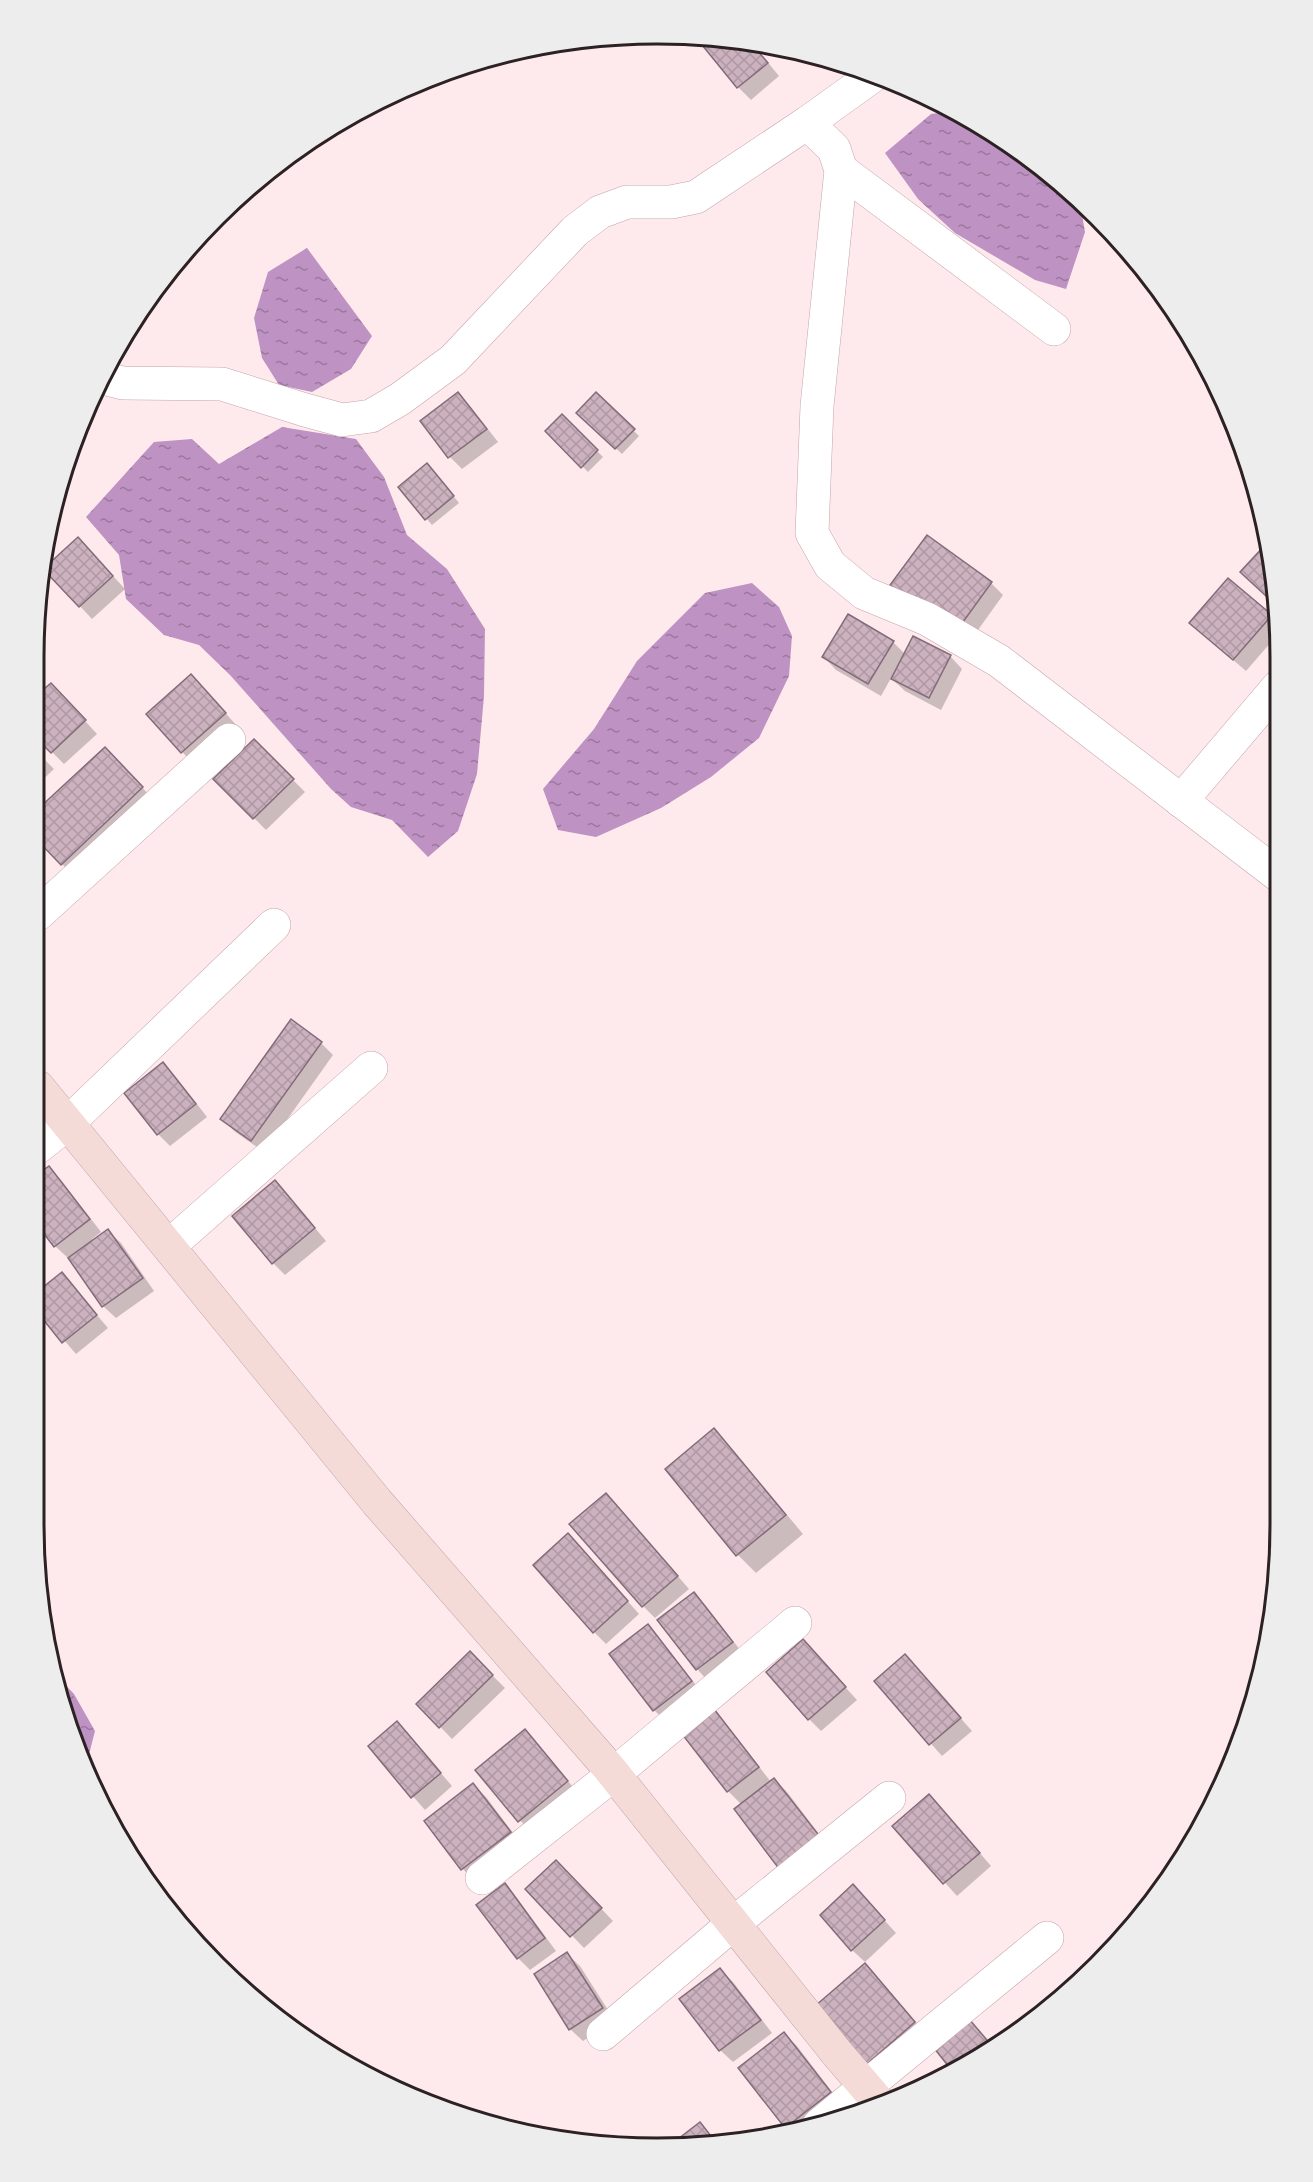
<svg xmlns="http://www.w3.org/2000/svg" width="1313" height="2182" font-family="Quicksand,sans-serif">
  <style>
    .water { fill: url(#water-ripples) }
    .shadow { fill: #0003 }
    .building { fill: url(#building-cross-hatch); stroke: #846b79; stroke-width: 1.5 }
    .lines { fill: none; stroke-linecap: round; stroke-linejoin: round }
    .street-casing { stroke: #c3a4a9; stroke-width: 34 }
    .secondary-casing { stroke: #c3a4a9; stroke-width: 34 }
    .street { stroke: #fff; stroke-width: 33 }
    .secondary { stroke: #f4dbd8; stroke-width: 33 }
    .rim { fill: none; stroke: #2c2123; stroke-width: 3 }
  </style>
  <defs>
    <pattern id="water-ripples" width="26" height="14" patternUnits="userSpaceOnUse" patternTransform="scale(1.5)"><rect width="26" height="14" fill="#be92c2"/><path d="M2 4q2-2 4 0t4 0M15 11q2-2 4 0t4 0" fill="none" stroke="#9b779d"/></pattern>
    <pattern id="building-cross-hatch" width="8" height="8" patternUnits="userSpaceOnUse" patternTransform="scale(1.5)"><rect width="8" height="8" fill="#ccb1bf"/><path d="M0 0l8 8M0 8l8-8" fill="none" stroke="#af98a4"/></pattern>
  </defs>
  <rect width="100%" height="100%" fill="#feeaed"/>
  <g class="water">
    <path d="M955 111 1036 162 1080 203 1085 232 1066 289 1035 280 955 233 918 199 885 153 931 114Z"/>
    <path d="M307 248 372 336 351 369 312 392 279 385 262 358 254 318 268 272Z"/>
    <path d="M282 427 356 439 384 477 407 535 447 569 485 629 484 696 477 774 458 831 428 857 392 820 351 807 331 789 230 675 199 645 164 635 126 599 119 555 86 517 154 442 192 439 219 464Z"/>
    <path d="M752 583 779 607 792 636 789 676 759 738 711 777 661 808 596 837 558 830 543 789 594 729 637 661 705 593Z"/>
    <path d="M53 1672 74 1694 95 1731 85 1770 106 1810 104 1812 97 1802 66 1726Z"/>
  </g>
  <g class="shadow">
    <path d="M697 34 752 43 779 76 751 100 738 87Z"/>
    <path d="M458 394 470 406 498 442 462 469 450 457 422 421Z"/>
    <path d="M596 394 639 436 622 454 578 413Z"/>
    <path d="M562 416 603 457 588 472 547 431Z"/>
    <path d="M432 470 459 503 432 525 400 487Z"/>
    <path d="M90 551 125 589 92 619 45 569Z"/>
    <path d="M991 583 1003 595 968 644 904 597Z"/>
    <path d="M1271 616 1279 624V633L1246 671 1204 635Z"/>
    <path d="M893 642 905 654 950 656 962 669 941 710 905 691 891 678 881 696 836 670 824 657Z"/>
    <path d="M203 688 237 726 194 765 148 714Z"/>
    <path d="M63 697 97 734 64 764 52 752Z"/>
    <path d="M254 741 305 792 266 830 215 779Z"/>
    <path d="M38 753 54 769 38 784Z"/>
    <path d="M117 761 154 800 74 876 62 864Z"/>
    <path d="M321 1043 333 1055 264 1152 234 1131 222 1118Z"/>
    <path d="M163 1064 175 1076 207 1117 170 1146 158 1134Z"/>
    <path d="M49 1168 61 1180 101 1232 92 1239 93 1241 108 1231 121 1243 154 1291 116 1318 103 1306 69 1257 68 1258 55 1246Z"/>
    <path d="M287 1195 326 1241 285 1275 273 1263Z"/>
    <path d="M62 1274 108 1328 76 1354 38 1310Z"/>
    <path d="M714 1430 732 1449 803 1534 756 1573 738 1555 667 1469Z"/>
    <path d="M618 1507 689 1589 655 1618 643 1606Z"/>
    <path d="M580 1547 639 1614 606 1644 594 1632Z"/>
    <path d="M694 1594 706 1606 744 1655 709 1682 697 1669Z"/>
    <path d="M648 1626 660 1639 703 1694 666 1722 654 1710Z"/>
    <path d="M803 1641 857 1700 821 1731 809 1719Z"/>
    <path d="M470 1653 505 1688 452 1739 418 1704Z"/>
    <path d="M917 1669 972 1731 942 1756 876 1682Z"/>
    <path d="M714 1711 726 1724 771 1782 774 1780 787 1792 832 1851 742 1805 728 1791 684 1734Z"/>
    <path d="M525 1731 579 1794 532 1834 478 1771Z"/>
    <path d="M409 1736 452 1786 425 1810 370 1747Z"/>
    <path d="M473 1785 486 1797 522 1845 475 1882 463 1869 426 1822Z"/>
    <path d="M941 1808 991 1866 957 1896 894 1826Z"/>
    <path d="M568 1874 613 1921 584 1948 527 1889Z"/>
    <path d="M505 1885 517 1898 556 1951 530 1970 518 1958Z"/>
    <path d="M865 1899 896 1933 865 1962 852 1950Z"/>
    <path d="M567 1954 580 1966 615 2021 583 2041 570 2029Z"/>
    <path d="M720 1970 733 1982 772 2033 733 2062 720 2050 681 1999Z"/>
    <path d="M877 1977 927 2035 879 2076 867 2064Z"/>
    <path d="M784 2034 797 2046 842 2105 817 2125 790 2132 786 2127Z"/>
  </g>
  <g class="building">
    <path d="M697 34 751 43 768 63 737 88 694 35Z"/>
    <path d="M458 392 487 429 448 458 420 421Z"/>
    <path d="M596 392 635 429 615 449 576 413Z"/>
    <path d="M562 414 598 450 581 468 545 431Z"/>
    <path d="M427 463 454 496 425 520 398 487Z"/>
    <path d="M927 535 992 582 955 633 890 585Z"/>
    <path d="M78 537 113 576 79 607 43 569Z"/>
    <path d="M1267 543 1277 606 1240 572Z"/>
    <path d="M1228 578 1272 615 1233 660 1189 623Z"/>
    <path d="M848 614 894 641 868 684 822 657Z"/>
    <path d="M913 636 951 655 929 698 891 679Z"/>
    <path d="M191 674 226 713 181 753 146 714Z"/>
    <path d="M51 683 86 720 51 753 38 740V694Z"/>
    <path d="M254 739 294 779 253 819 213 779Z"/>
    <path d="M105 747 143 787 61 865 38 841V809Z"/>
    <path d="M291 1019 322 1042 251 1141 220 1119Z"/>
    <path d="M163 1062 196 1104 157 1135 124 1093Z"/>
    <path d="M49 1166 90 1219 54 1247 38 1226V1174Z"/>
    <path d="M275 1180 315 1228 272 1264 232 1216Z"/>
    <path d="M108 1229 143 1278 102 1307 68 1258Z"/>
    <path d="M62 1272 97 1315 62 1343 38 1313V1291Z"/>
    <path d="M714 1428 786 1515 736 1556 665 1469Z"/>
    <path d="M606 1493 678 1576 642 1607 569 1524Z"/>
    <path d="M568 1533 628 1601 593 1633 533 1565Z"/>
    <path d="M694 1592 733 1642 696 1670 657 1620Z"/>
    <path d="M648 1624 692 1681 653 1711 609 1654Z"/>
    <path d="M803 1639 846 1687 808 1720 766 1672Z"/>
    <path d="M470 1651 493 1675 439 1728 416 1704Z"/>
    <path d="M905 1654 961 1718 929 1745 874 1681Z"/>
    <path d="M714 1709 759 1767 727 1792 682 1734Z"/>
    <path d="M397 1721 441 1773 411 1798 368 1746Z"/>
    <path d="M525 1729 568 1781 518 1822 475 1770Z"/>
    <path d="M774 1778 821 1838 780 1870 734 1809Z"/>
    <path d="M473 1783 511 1832 461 1870 424 1821Z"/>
    <path d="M929 1794 980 1853 943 1884 892 1826Z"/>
    <path d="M556 1860 602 1908 570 1937 525 1889Z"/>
    <path d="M505 1883 545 1938 517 1959 476 1905Z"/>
    <path d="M853 1884 885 1920 851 1951 820 1915Z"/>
    <path d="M567 1952 603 2008 569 2030 534 1974Z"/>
    <path d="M865 1963 915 2022 866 2065 815 2006Z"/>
    <path d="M720 1968 761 2020 719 2051 679 1999Z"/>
    <path d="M969 2019 993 2047 953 2072 934 2048Z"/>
    <path d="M784 2032 831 2092 785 2128 738 2068Z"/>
    <path d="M700 2122 718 2145 666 2148Z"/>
  </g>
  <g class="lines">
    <g class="street-casing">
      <g id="street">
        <path d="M807 123 834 149 841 170 817 406 812 533 830 565 864 593 927 619 999 661 1278 875"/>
        <path d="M841 170 1054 329"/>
        <path d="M103 378 123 383 222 384 305 410 342 420 371 416 400 399 453 360 575 231 600 212 627 202H671L696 197 807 123 874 75"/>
        <path d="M1181 801 1278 687"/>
        <path d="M38 914 229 740"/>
        <path d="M38 1147 68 1123 274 925"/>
        <path d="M169 1246 371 1068"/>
        <path d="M482 1878 614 1774 795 1623"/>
        <path d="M603 2034 734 1923 889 1798"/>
        <path d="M819 2125 1047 1938"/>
      </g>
    </g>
    <g class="secondary-casing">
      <path id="secondary" d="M38 1087 377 1502 609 1768 836 2052 882 2106"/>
    </g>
    <use href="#street" class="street"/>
    <use href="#secondary" class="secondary"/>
  </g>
  <path d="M0 0H1313V2182H0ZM657 44H657A613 613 0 0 1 1270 657V1525A613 613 0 0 1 657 2138H657A613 613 0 0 1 44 1525V657A613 613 0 0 1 657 44Z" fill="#eeeded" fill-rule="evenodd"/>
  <path class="rim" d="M657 44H657A613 613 0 0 1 1270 657V1525A613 613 0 0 1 657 2138H657A613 613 0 0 1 44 1525V657A613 613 0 0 1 657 44Z"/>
</svg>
